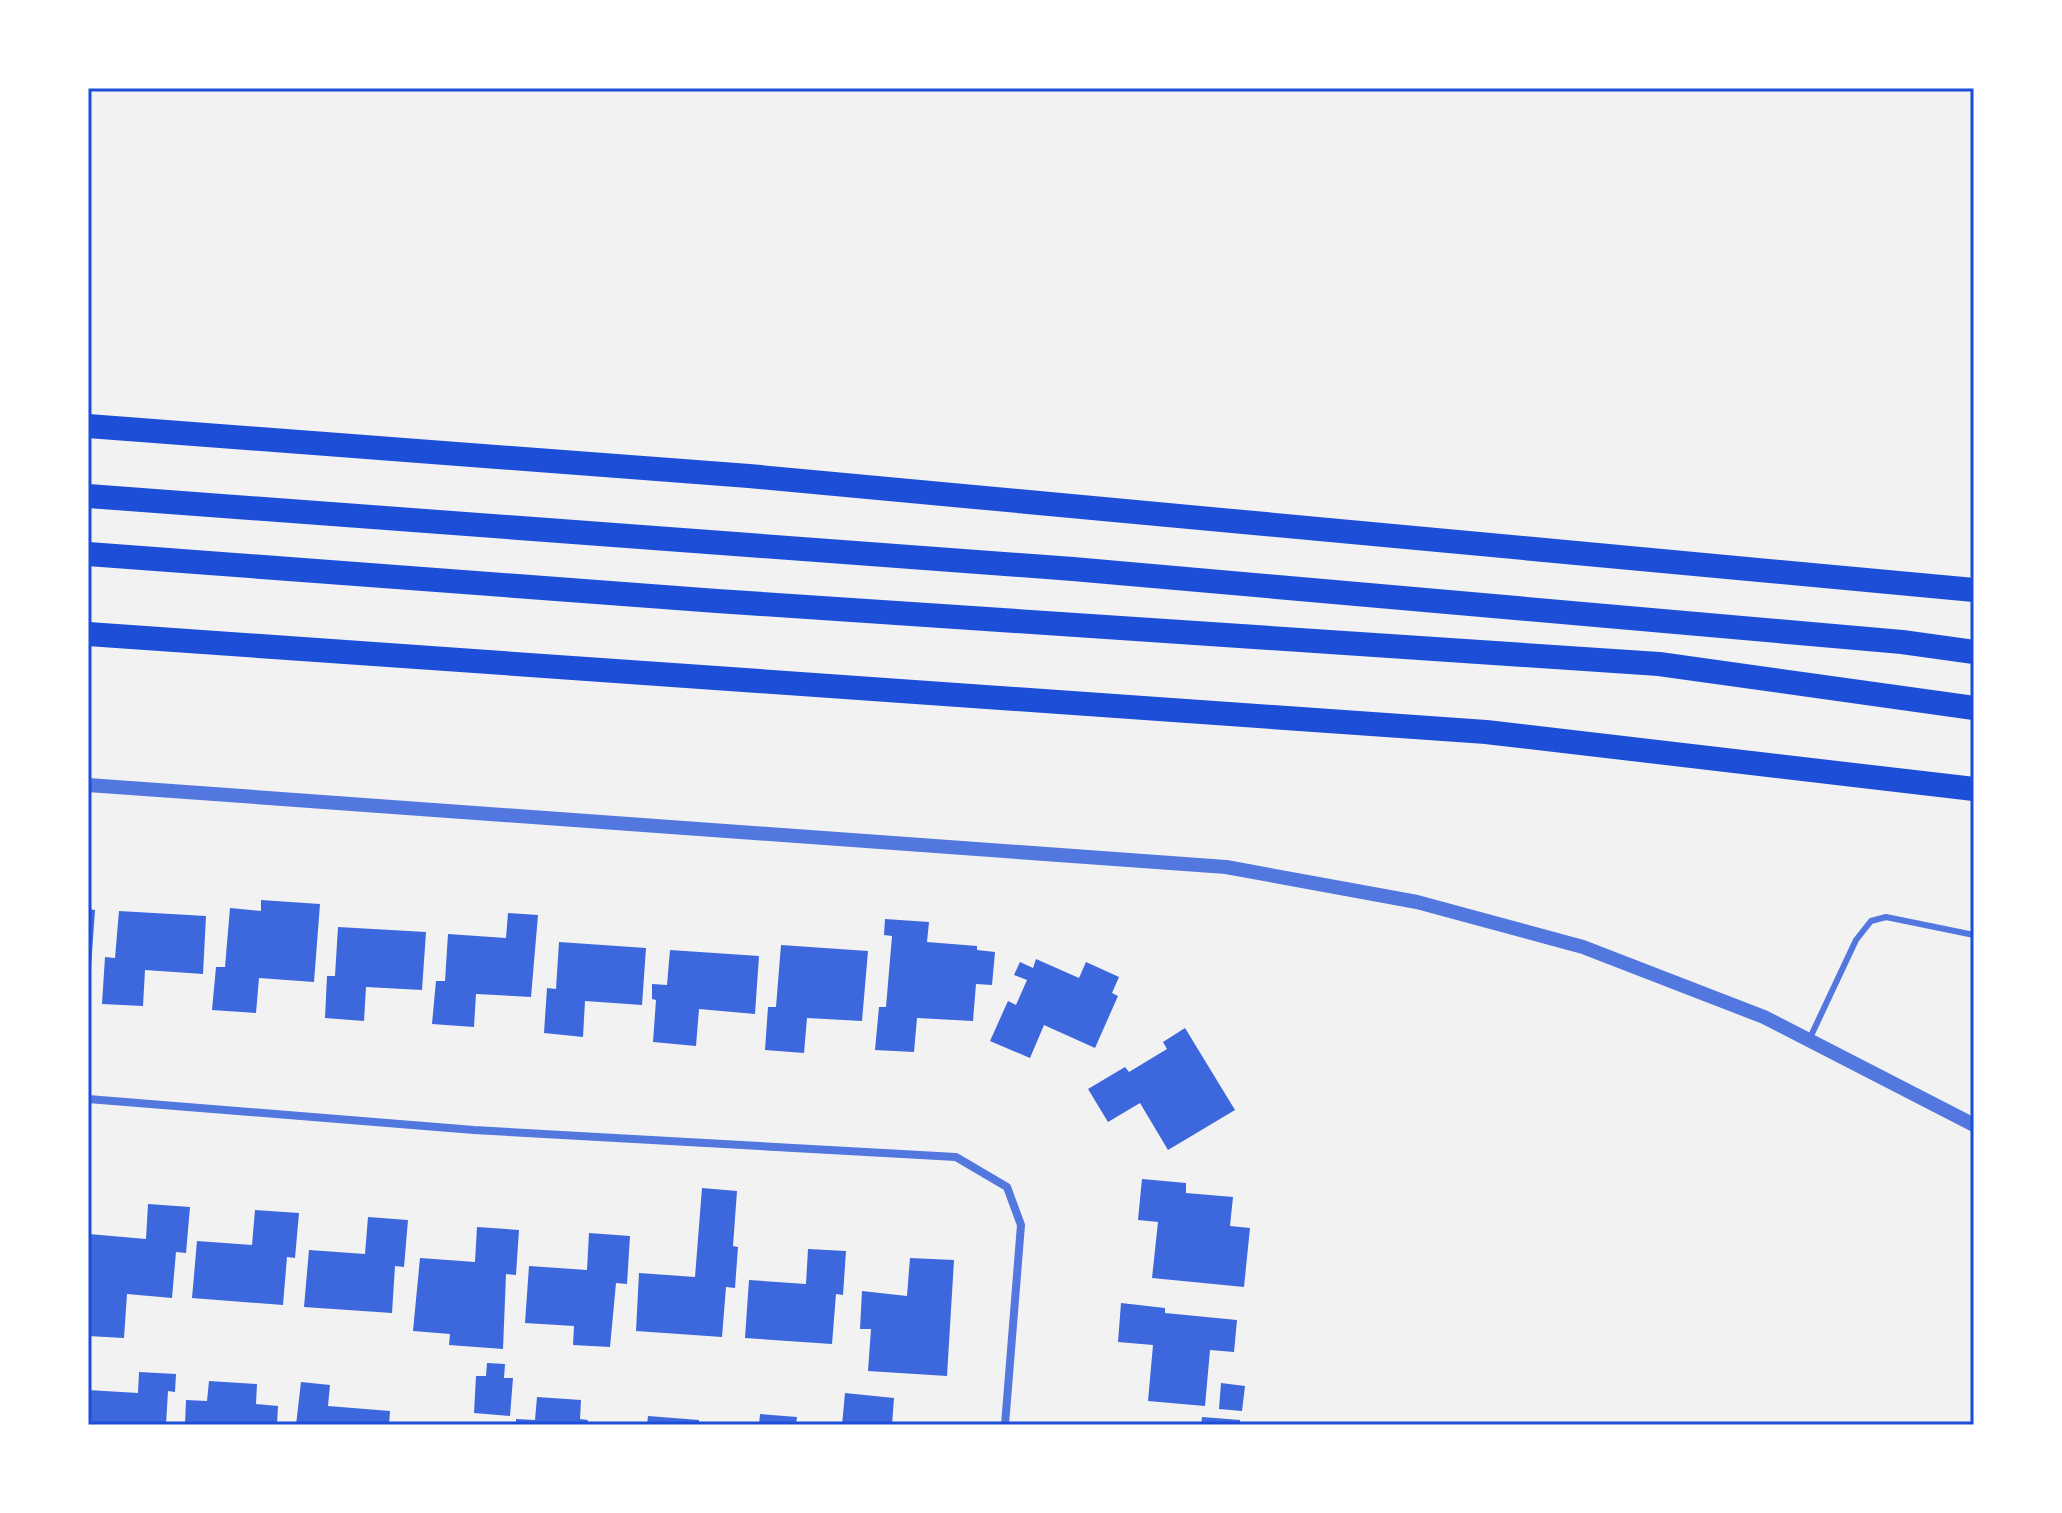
<svg xmlns="http://www.w3.org/2000/svg" width="2062" height="1513" font-family="'DM Sans',sans-serif">
  <style>
    .building { fill: #3d67dc }
    .lines { fill: none; stroke-linecap: round; stroke-linejoin: round }
    .service { stroke: #5277de; stroke-width: 6 }
    .minor { stroke: #5277de; stroke-width: 8 }
    .tertiary { stroke: #5277de; stroke-width: 14 }
    .motorway { stroke: #1d4ed8; stroke-width: 24 }
    .neatline { fill: none; stroke: #1d4ed8; stroke-width: 3 }
  </style>
  <rect width="100%" height="100%" fill="#f2f2f2"/>
  <g class="building">
    <path d="M261 900 320 904 314 982 259 978 256 1013 212 1010 216 967H225L230 908 261 911Z"/>
    <path d="M88 909 95 910 91 967H88Z"/>
    <path d="M119 911 206 916 203 974 145 970 143 1006 102 1004 105 957 115 958Z"/>
    <path d="M508 913 538 915 531 997 476 994 474 1027 432 1024 436 981H445L448 934 506 938Z"/>
    <path d="M885 919 929 922 927 942 977 946V950L995 952 992 985 976 984 973 1021 917 1018 914 1052 875 1050 879 1007H886L892 936 884 935Z"/>
    <path d="M338 927 426 932 422 990 366 987 364 1021 325 1018 327 976H335Z"/>
    <path d="M559 942 646 948 642 1005 585 1001 583 1037 544 1033 547 988 556 989Z"/>
    <path d="M781 945 868 951 862 1021 807 1018 804 1053 765 1050 768 1007H776Z"/>
    <path d="M670 950 759 956 755 1014 699 1009 696 1046 653 1042 656 1000 652 999V984L667 985Z"/>
    <path d="M1036 959 1079 978 1086 962 1119 977 1112 993 1118 996 1095 1048 1044 1025 1030 1058 990 1041 1008 1001 1016 1005 1027 980 1014 975 1020 962 1033 968Z"/>
    <path d="M1185 1028 1235 1110 1168 1150 1140 1103 1108 1122 1088 1089 1125 1067 1129 1072 1167 1049 1163 1042Z"/>
    <path d="M1142 1179 1186 1183V1193L1233 1197 1230 1226 1250 1228 1244 1287 1152 1278 1158 1222 1138 1220Z"/>
    <path d="M702 1188 737 1191 733 1246 738 1247 735 1288 726 1287 722 1337 636 1331 639 1273 695 1277Z"/>
    <path d="M148 1204 190 1207 186 1253 176 1252 172 1298 127 1294 124 1338 88 1336 89 1234 146 1239Z"/>
    <path d="M255 1210 299 1213 295 1258 287 1257 283 1305 192 1298 197 1241 252 1245Z"/>
    <path d="M368 1217 408 1220 404 1267 395 1266 392 1313 304 1307 309 1250 365 1254Z"/>
    <path d="M477 1227 519 1230 516 1275 506 1274 503 1349 449 1345 450 1334 413 1331 420 1258 475 1262Z"/>
    <path d="M589 1233 630 1236 627 1284 616 1283 610 1347 573 1345 574 1326 525 1323 529 1266 587 1270Z"/>
    <path d="M808 1249 846 1251 843 1295 836 1294 832 1344 745 1338 749 1280 806 1284Z"/>
    <path d="M910 1258 954 1260 947 1376 868 1371 871 1329H860L862 1291 907 1296Z"/>
    <path d="M1121 1303 1165 1308V1313L1237 1320 1234 1352 1210 1350 1205 1406 1148 1401 1153 1345 1118 1342Z"/>
    <path d="M487 1363 505 1364 504 1378H513L510 1416 474 1413 476 1376H486Z"/>
    <path d="M139 1372 176 1374 175 1392 168 1391 166 1425H88V1390L138 1393Z"/>
    <path d="M209 1381 257 1384 256 1404 278 1406 277 1425H185L186 1400 207 1401Z"/>
    <path d="M301 1382 330 1385 328 1406 390 1411 389 1425H296Z"/>
    <path d="M1221 1383 1245 1386 1242 1411 1219 1409Z"/>
    <path d="M845 1393 894 1398 892 1425H842Z"/>
    <path d="M537 1397 581 1400 580 1419 588 1420 587 1425H516V1419L535 1420Z"/>
    <path d="M760 1414 797 1417 796 1425H759Z"/>
    <path d="M648 1416 699 1420V1425H647Z"/>
    <path d="M1202 1417 1240 1420V1425H1201Z"/>
  </g>
  <g class="lines">
    <path class="service" d="M1809 1040 1856 940 1871 921 1886 917 1974 935"/>
    <path class="minor" d="M88 1099 474 1130 956 1157 1007 1187 1021 1225 1005 1425"/>
    <path class="tertiary" d="M88 785 1226 867 1417 902 1583 947 1764 1017 1974 1125"/>
    <g class="motorway">
      <path d="M88 426 749 476 1974 590"/>
      <path d="M88 496 1073 569 1902 642 1974 652"/>
      <path d="M88 554 717 601 1659 664 1974 708"/>
      <path d="M88 634 1486 732 1974 789"/>
    </g>
  </g>
  <rect width="2062" height="1513" fill="none" stroke="#ffffff" stroke-width="180"/>
  <rect x="90" y="90" width="1882" height="1333" class="neatline"/>
</svg>
